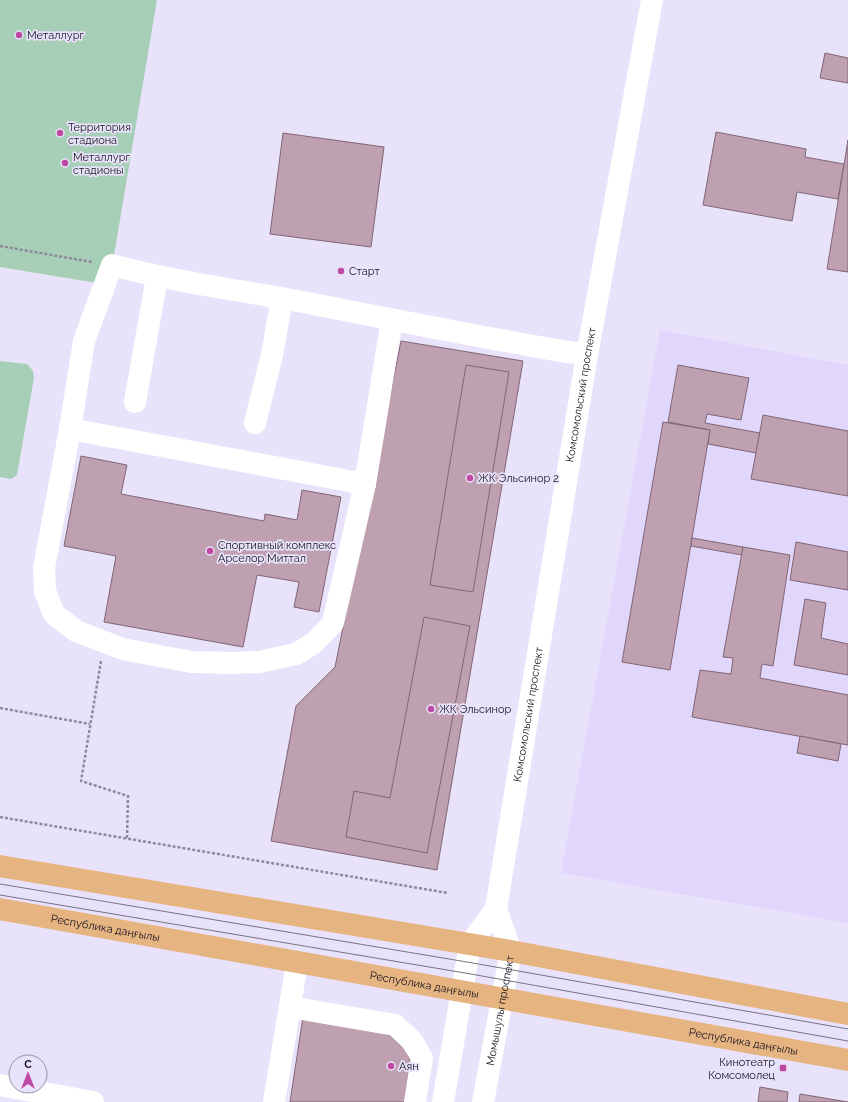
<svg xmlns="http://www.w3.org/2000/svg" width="848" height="1102" font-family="Raleway,sans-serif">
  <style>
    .built { fill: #e1d6fc }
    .green { fill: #a7cfb7 }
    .building { fill: #bea0b0; stroke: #816675 }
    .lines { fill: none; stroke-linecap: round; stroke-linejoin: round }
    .path { stroke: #8f899c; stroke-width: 2.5; stroke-dasharray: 3 2; stroke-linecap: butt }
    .minor { stroke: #fff; stroke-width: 22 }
    .major { stroke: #e6b481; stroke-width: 22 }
    .tram { stroke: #787385; stroke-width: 1 }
    .poi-dot { fill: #be49a2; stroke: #e9e2fb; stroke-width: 1.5 }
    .labels { text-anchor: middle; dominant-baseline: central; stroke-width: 3.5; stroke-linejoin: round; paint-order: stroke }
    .poi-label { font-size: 11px; fill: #191621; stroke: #e9e2fb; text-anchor: start }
    .street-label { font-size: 11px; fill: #191621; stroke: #e9e2fb }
  </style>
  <rect width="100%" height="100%" fill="#e9e2fb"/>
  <path class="built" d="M660 330 848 365V923L561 873Z"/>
  <g class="green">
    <path d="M0 0H157L109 285 0 267Z"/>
    <path d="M0 361 27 364 33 371 34 378 17 475 11 479 0 477Z"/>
  </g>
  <g class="building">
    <path d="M825 53 848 58V83L820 78Z"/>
    <path d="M716 132 806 149 805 157 844 164 838 199 797 192 792 221 703 205Z"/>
    <path d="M283 133 384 147 371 247 270 234Z"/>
    <path d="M848 140V272L827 269Z"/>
    <path d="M401 341 523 361 437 870 271 841 296 706 335 667Z"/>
    <path d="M466 365 509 372 473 592 430 585Z"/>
    <path d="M678 365 749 378 741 420 707 414 705 423 760 433 756 453 708 444 710 430 668 422Z"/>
    <path d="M763 415 848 431V496L751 479Z"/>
    <path d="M663 422 710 430 670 670 622 662Z"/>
    <path d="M81 456 127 465 121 494 264 521 265 514 297 520 302 490 341 497 319 612 294 607 299 582 257 575 243 647 104 622 116 556 64 546Z"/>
    <path d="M692 538 743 547 742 555 691 546Z"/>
    <path d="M796 542 848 552V590L790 580Z"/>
    <path d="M743 547 790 555 773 666 762 664 760 678 848 695V745L692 717 700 670 731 674 733 658 723 657Z"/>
    <path d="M805 599 826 603 821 638 848 644V675L794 665Z"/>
    <path d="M424 617 470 626 427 853 346 837 354 791 390 798Z"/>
    <path d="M800 736 841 744 838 761 797 753Z"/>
    <path d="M303 1017 385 1031 406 1050 411 1063 406 1102H290Z"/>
    <path d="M760 1087 788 1092 787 1102H758Z"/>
    <path d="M800 1094 848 1102H799Z"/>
  </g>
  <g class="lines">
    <g class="path">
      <path d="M0 246 92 262"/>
      <path d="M101 661 81 781 128 796 127 839"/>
      <path d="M0 708 90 724"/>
      <path d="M0 817 448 893"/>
    </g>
    <g class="minor">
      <path d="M392 320 365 484 333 623 314 643 296 654 259 662 232 663 191 662 123 649 76 631 54 614 45 591 44 568 70 429 84 341 112 265C167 280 224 288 281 298 383 317 484 339 587 355"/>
      <path d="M135 402 157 277"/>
      <path d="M255 423 272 355 282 298"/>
      <path d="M70 429 365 484"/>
      <path d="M290 1007 395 1025 412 1041 422 1058 415 1102"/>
      <path d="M0 1085 93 1102"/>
      <path d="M274 1102 297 963"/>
      <path id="s1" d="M443 1102 470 944 496 909 587 355 652 0"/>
      <path id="s2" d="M483 1102 511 951 496 909"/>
    </g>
    <g class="major">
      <path d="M0 866 511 951 848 1014"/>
      <path id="s3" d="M0 909 848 1060"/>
    </g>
    <g class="tram">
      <path d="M0 884 467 962 848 1029"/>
      <path d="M0 895 465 973 848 1041"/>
    </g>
  </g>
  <g class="poi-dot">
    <circle cx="19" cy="35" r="4"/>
    <circle cx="60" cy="133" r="4"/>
    <circle cx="65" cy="163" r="4"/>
    <circle cx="341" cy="271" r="4"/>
    <circle cx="470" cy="478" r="4"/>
    <circle cx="210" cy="551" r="4"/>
    <circle cx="431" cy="709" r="4"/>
    <circle cx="391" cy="1066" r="4"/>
    <rect x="779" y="1064" width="8" height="8" rx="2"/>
  </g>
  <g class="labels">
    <g class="poi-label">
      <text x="27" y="35">Металлург</text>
      <text x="68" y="127">Территория<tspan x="68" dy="13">стадиона</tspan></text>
      <text x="73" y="157">Металлург<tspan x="73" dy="13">стадионы</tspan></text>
      <text x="349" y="271">Старт</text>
      <text x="478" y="478">ЖК Эльсинор 2</text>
      <text x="218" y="545">Спортивный комплекс<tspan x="218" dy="13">Арселор Миттал</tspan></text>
      <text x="439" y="709">ЖК Эльсинор</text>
      <text x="775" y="1062" text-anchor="end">Кинотеатр<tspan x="775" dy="13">Комсомолец</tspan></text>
      <text x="399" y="1066">Аян</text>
    </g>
    <g class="street-label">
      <text stroke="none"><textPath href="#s1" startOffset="725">Комсомольский проспект</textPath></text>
      <text stroke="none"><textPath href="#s1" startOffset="401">Комсомольский проспект</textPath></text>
      <text stroke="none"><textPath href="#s3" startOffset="107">Республика даңғылы</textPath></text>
      <text stroke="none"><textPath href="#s3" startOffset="431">Республика даңғылы</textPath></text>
      <text stroke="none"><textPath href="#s2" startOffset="93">Момышулы проспект</textPath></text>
      <text stroke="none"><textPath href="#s3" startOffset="755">Республика даңғылы</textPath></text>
    </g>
  </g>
  <g transform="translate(28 1074)"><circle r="19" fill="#e9e2fb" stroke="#9690a4"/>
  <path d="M0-3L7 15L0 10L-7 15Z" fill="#be49a2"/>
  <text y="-6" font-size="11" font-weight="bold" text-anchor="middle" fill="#191621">С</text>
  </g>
</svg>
